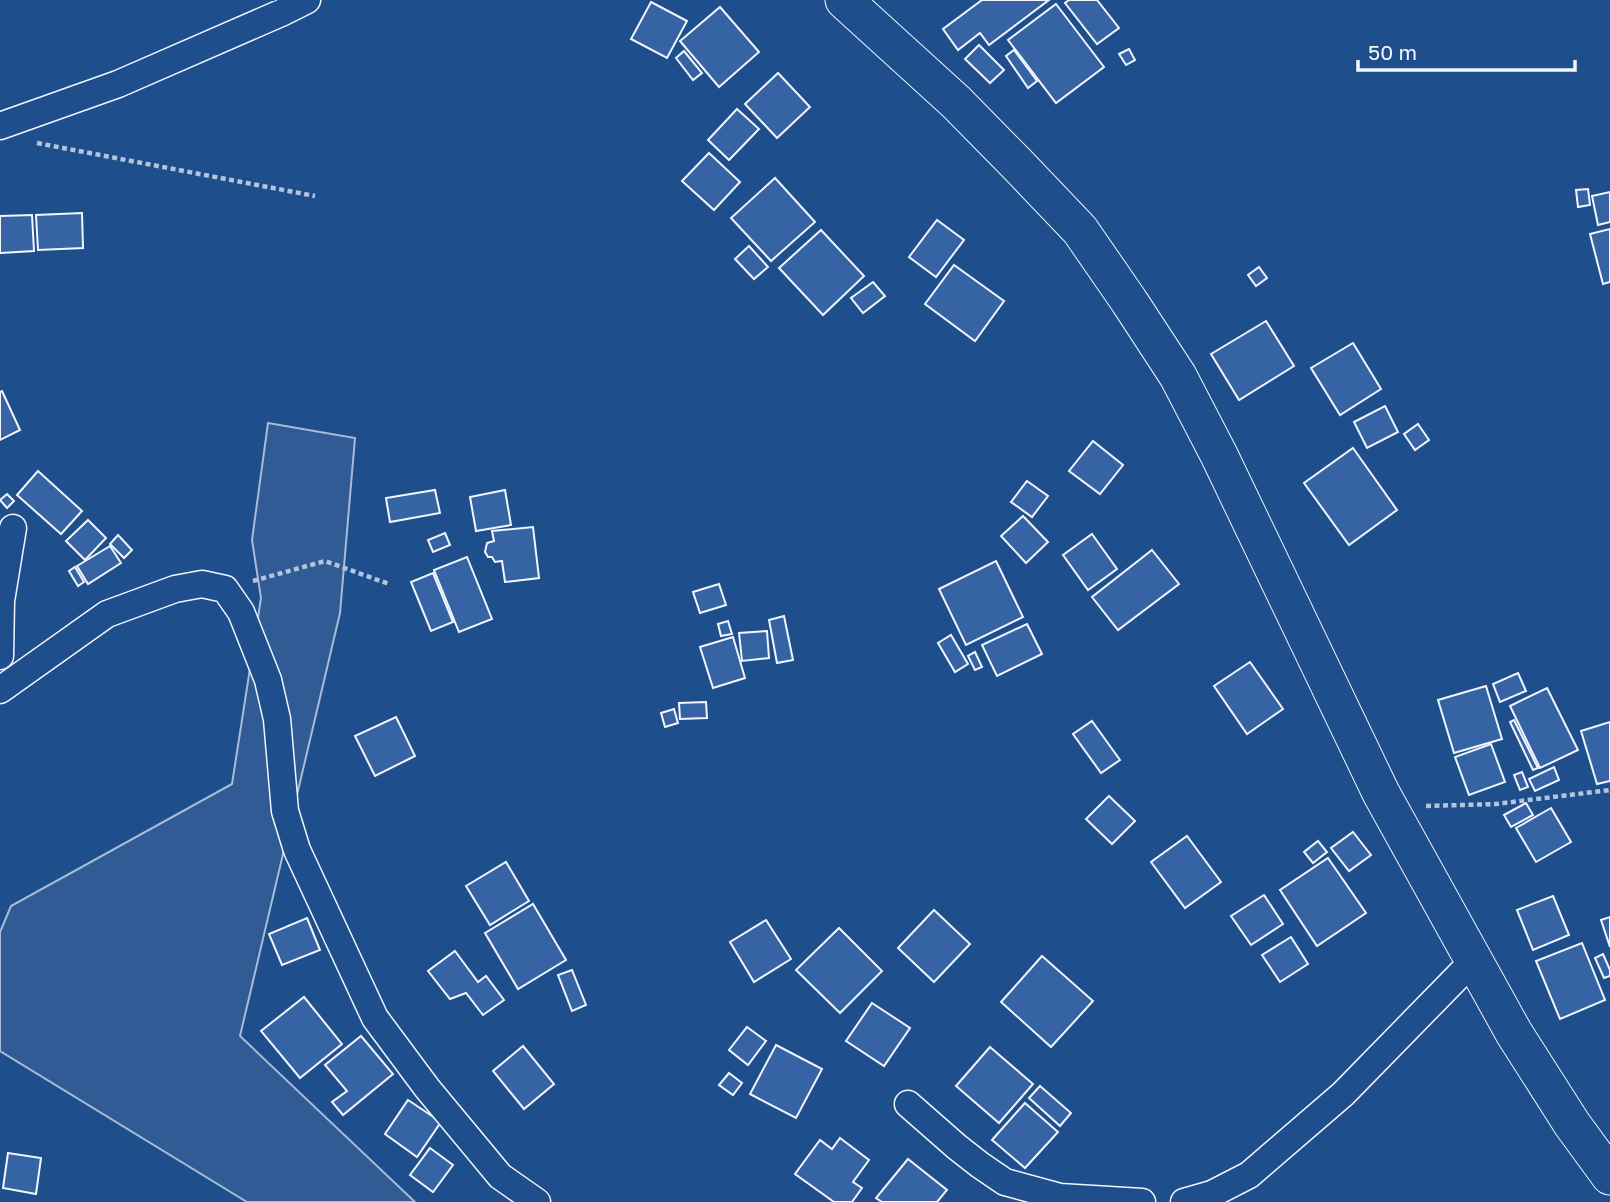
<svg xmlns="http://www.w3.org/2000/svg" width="1610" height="1202" font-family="'Golos Text',sans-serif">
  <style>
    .built { fill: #305b95; stroke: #a8bbd7; stroke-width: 2 }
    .building { fill: #3563a3; stroke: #f2f6ff; stroke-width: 2 }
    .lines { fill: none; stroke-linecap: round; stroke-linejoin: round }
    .minor-casing { stroke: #f2f6ff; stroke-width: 29 }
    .secondary-casing { stroke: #f2f6ff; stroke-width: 39 }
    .path { stroke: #b3c4dc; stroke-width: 4.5; stroke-dasharray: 5 3.5; stroke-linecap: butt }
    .minor { stroke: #1f4e8c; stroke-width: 26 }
    .secondary { stroke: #1f4e8c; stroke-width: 37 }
  </style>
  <rect width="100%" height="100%" fill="#1f4e8c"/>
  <path class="built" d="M268 423 355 438 340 613 240 1036 415 1202H247L0 1051V932L11 906 232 784 261 598 252 540Z"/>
  <g class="building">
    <path d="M982 0H1049L989 45 980 33 958 50 943 29Z"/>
    <path d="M1069 0H1097L1119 28 1097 44 1065 3Z"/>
    <path d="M651 2 687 21 667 58 631 39Z"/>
    <path d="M1056 4 1104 67 1056 103 1008 40Z"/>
    <path d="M720 7 759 52 719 87 680 41Z"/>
    <path d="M979 45 1004 70 990 83 965 59Z"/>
    <path d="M1129 49 1135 60 1126 65 1119 54Z"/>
    <path d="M1014 50 1037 81 1028 88 1006 56Z"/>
    <path d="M684 51 702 73 693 80 676 58Z"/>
    <path d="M778 73 810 107 777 138 745 104Z"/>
    <path d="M737 109 759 129 729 160 708 140Z"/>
    <path d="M709 153 740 182 714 210 682 181Z"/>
    <path d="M775 178 815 222 771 261 731 218Z"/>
    <path d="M1588 189 1590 205 1578 207 1576 190Z"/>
    <path d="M1610 192V222L1598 225 1592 196Z"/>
    <path d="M82 213 83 248 38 250 36 215Z"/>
    <path d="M32 215 34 251 0 253V216Z"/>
    <path d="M937 220 964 240 936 277 909 257Z"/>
    <path d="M1610 229V282L1603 284 1590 234Z"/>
    <path d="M821 230 864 276 823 315 779 268Z"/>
    <path d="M749 246 768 267 754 279 735 259Z"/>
    <path d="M954 265 1004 301 975 341 925 304Z"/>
    <path d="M1259 267 1267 278 1256 286 1248 275Z"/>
    <path d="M873 282 885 296 863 313 851 298Z"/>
    <path d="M1266 321 1294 366 1239 400 1211 354Z"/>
    <path d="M1353 343 1381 389 1340 415 1311 368Z"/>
    <path d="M2 391 20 430 0 440V392Z"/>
    <path d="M1385 406 1398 432 1367 448 1354 422Z"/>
    <path d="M1418 424 1429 440 1415 450 1404 434Z"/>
    <path d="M1093 441 1123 465 1100 494 1069 471Z"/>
    <path d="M1353 448 1397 510 1349 545 1304 483Z"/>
    <path d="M38 471 82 511 61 534 17 495Z"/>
    <path d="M1027 481 1048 496 1032 517 1011 502Z"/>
    <path d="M435 490 440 513 390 522 386 498Z"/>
    <path d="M505 490 511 525 476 531 470 497Z"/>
    <path d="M7 494 14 501 7 508 0 500Z"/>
    <path d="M1023 516 1048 542 1026 563 1001 536Z"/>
    <path d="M88 520 106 538 85 560 66 541Z"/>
    <path d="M533 527 539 578 505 582 502 561 495 562 492 557H488L485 552 487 543 494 541 492 531Z"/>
    <path d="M445 533 450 545 433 552 428 540Z"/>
    <path d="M1092 534 1117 569 1088 590 1063 555Z"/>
    <path d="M118 535 132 550 124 558 110 544Z"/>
    <path d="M110 546 121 563 88 584 77 566Z"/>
    <path d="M1152 550 1179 584 1118 630 1092 597Z"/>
    <path d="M467 557 492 619 459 632 434 570Z"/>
    <path d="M996 561 1023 617 966 645 939 589Z"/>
    <path d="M75 567 84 582 78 586 69 571Z"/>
    <path d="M433 573 453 622 431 631 411 582Z"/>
    <path d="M719 584 726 605 700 613 693 592Z"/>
    <path d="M784 616 793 660 777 663 769 620Z"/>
    <path d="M728 621 732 634 721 636 718 624Z"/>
    <path d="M1027 624 1042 654 997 676 982 645Z"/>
    <path d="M767 631 769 658 742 661 739 633Z"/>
    <path d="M951 635 968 664 955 672 938 643Z"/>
    <path d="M733 637 745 678 713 688 700 647Z"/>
    <path d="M975 652 982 667 975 670 968 656Z"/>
    <path d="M1250 662 1283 709 1247 734 1214 686Z"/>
    <path d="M1518 673 1526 691 1500 702 1493 684Z"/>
    <path d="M1486 686 1502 739 1454 753 1438 700Z"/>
    <path d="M1547 688 1578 750 1540 768 1510 706Z"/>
    <path d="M706 702 707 718 680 719 679 703Z"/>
    <path d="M674 709 678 723 665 727 661 713Z"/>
    <path d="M396 717 415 756 375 776 355 736Z"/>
    <path d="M1514 720 1538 768 1533 770 1510 722Z"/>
    <path d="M1092 721 1120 760 1101 773 1073 734Z"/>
    <path d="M1610 722V781L1597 784 1581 731Z"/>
    <path d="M1491 744 1505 782 1469 795 1455 757Z"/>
    <path d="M1554 767 1559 780 1535 791 1529 779Z"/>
    <path d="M1522 772 1528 787 1520 790 1514 775Z"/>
    <path d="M1109 796 1135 821 1112 844 1086 819Z"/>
    <path d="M1526 803 1533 815 1511 827 1504 815Z"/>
    <path d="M1551 808 1571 842 1536 862 1516 828Z"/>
    <path d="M1353 832 1371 855 1349 871 1331 848Z"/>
    <path d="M1187 836 1221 882 1185 908 1151 862Z"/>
    <path d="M1318 841 1327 852 1313 863 1304 852Z"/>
    <path d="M1328 858 1366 913 1317 946 1280 890Z"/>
    <path d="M506 862 529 901 490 925 466 886Z"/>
    <path d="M1264 895 1283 924 1251 945 1231 916Z"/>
    <path d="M1553 896 1569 935 1533 950 1517 910Z"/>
    <path d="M533 904 566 960 518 989 485 933Z"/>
    <path d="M934 910 970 944 934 982 898 948Z"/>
    <path d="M1610 917V947L1601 920Z"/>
    <path d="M307 918 320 950 282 965 269 934Z"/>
    <path d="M766 920 791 959 754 982 730 942Z"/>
    <path d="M839 928 882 971 840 1013 796 970Z"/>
    <path d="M1291 937 1308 964 1280 982 1262 955Z"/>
    <path d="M1582 943 1605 1000 1560 1019 1536 961Z"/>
    <path d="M455 951 478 982 486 976 504 1000 483 1015 466 993 450 999 428 971Z"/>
    <path d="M1603 954 1610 970V976L1604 978 1595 958Z"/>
    <path d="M1042 956 1093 1001 1051 1047 1001 1002Z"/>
    <path d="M572 970 586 1005 572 1011 558 975Z"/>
    <path d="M304 997 342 1044 300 1078 261 1031Z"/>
    <path d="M872 1003 910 1028 884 1066 846 1041Z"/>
    <path d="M747 1027 766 1041 748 1065 729 1050Z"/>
    <path d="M361 1036 393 1074 343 1115 332 1102 347 1091 325 1065Z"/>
    <path d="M776 1045 822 1069 796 1118 750 1094Z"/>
    <path d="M523 1046 554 1084 524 1109 493 1071Z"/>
    <path d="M990 1047 1033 1084 999 1123 956 1086Z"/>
    <path d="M729 1073 742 1083 733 1095 719 1085Z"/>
    <path d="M1040 1086 1071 1113 1060 1126 1029 1098Z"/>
    <path d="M408 1100 441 1122 417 1157 385 1134Z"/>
    <path d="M1025 1103 1058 1132 1025 1168 992 1140Z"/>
    <path d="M840 1138 869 1160 853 1182 862 1188 852 1202H834L795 1174 820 1140 832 1149Z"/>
    <path d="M430 1148 453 1165 433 1192 410 1175Z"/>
    <path d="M8 1153 41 1158 36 1194 3 1188Z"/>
    <path d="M908 1159 947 1190 937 1202H882L876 1198Z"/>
  </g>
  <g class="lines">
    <g class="minor-casing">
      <g id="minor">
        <path d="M0 126 118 84 281 13 307 0"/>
        <path d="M0 656 1 601 13 528"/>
        <path d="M0 690 107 614 175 589 202 584 225 589 241 612 268 680 277 719 285 811 297 850 375 1018 427 1088 500 1176 537 1202"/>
        <path d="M908 1104 957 1147 980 1165 1005 1182 1060 1197 1142 1202"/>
        <path d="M1184 1202 1212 1194 1249 1175 1343 1094 1473 961"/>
      </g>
    </g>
    <g class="secondary-casing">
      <path id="secondary" d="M844 0 956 102 1018 165 1080 230 1129 301 1178 376 1219 455 1381 793 1514 1033 1572 1124 1610 1176"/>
    </g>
    <g class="path">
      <path d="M37 143 315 196"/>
      <path d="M253 581 325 561 389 584"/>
      <path d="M1426 806 1496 804 1610 790"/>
    </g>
    <use href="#minor" class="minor"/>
    <use href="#secondary" class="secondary"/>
  </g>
  <path d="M1358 60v10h217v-10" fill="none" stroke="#f2f6ff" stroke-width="3.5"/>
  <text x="1368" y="60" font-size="21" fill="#f2f6ff" stroke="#1f4e8c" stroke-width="5" paint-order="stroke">50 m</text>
</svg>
